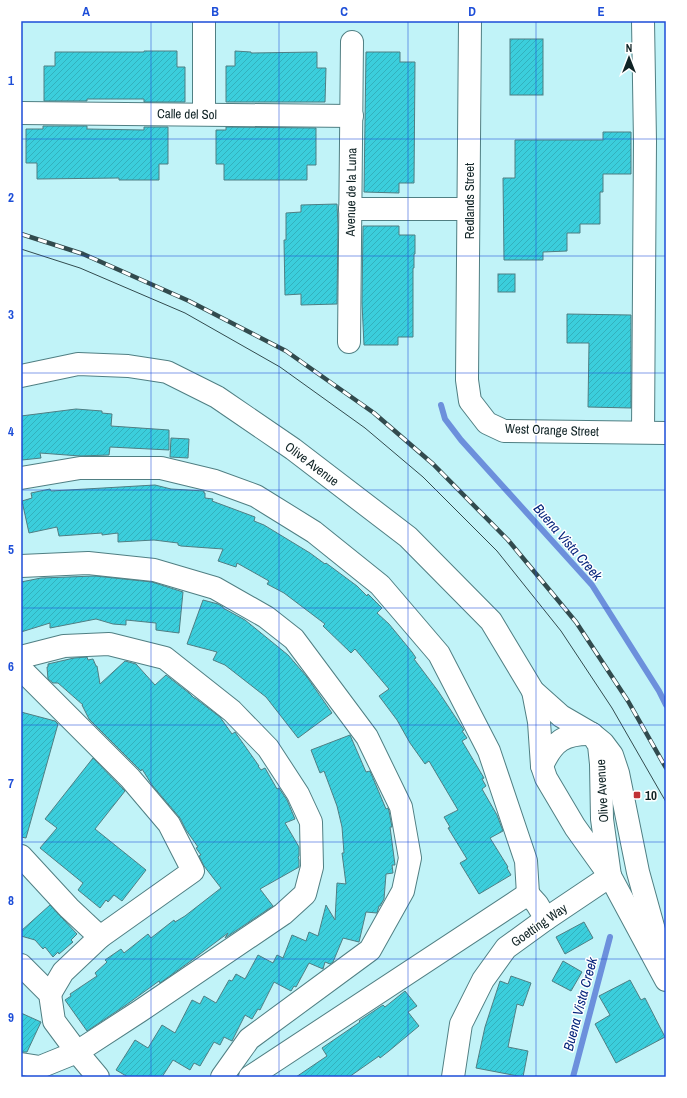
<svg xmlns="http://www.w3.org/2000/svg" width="687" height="1098" font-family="'Archivo Narrow',sans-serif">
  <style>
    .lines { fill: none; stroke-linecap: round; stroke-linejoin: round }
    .stream { stroke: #6c90dc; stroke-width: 6 }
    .building { fill: url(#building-hatch); stroke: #4f7e83 }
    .minor-casing { stroke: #507f83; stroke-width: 24 }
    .major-casing { stroke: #507f83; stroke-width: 24 }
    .minor { stroke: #fff; stroke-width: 22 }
    .major { stroke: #fff; stroke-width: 22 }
    .tram { stroke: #324b4e; stroke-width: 1 }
    .rail-casing { stroke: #324b4e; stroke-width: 4.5 }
    .rail { stroke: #fff; stroke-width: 3; stroke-dasharray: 9; stroke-linecap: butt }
    .grid { fill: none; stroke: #1d4ed8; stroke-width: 1; stroke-opacity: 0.55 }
    .poi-dot { fill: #c03135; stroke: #fff; stroke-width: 1.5 }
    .labels { text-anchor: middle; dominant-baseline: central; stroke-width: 3; stroke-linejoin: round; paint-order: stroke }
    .street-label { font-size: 13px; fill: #102325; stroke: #fff }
    .poi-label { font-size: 13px; font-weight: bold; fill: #102325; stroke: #fff; text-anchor: start }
    .water-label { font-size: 14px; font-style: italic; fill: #07267d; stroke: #fff }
    .neatline { fill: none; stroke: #1d4ed8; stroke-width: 1.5 }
    .grid-label { font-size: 13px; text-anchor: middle; font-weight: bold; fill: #1d4ed8 }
  </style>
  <defs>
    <pattern id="building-hatch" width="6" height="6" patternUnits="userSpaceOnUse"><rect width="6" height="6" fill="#3bcedc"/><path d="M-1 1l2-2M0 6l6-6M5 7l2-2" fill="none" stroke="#33b1bd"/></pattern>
  </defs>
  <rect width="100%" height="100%" fill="#c1f3f8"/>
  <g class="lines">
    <g class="stream">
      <path d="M441 405 445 419 461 440 592 585 659 691 666 705"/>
      <path d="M573 1077 610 937"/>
    </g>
  </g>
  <g class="building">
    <rect x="510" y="39" width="33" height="56"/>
    <path d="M144 51H177V67H185V102H144V99H87V101H44V66H55V52H144Z"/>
    <path d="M235 51 251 52V53L317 52V68H326L325 102H226V66H235Z"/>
    <path d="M366 52H400V62H415L414 183H399V193L364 192Z"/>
    <path d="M43 126H87V129L144 130V127H168V164H159V180H119V178L37 179V163H26V129H43Z"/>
    <path d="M226 127 316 128V165H307V180H224V164H216V130H226Z"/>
    <path d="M603 132H631V174H603V192H600V224H580V233H567V251L543 252V260H504L503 178H515V140H603Z"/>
    <path d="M337 204 338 226 337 304 301 305V294L285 295 284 240H286V213L301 212V205Z"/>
    <path d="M363 226H399V235H415V254H414V268H413V337H398V345H364L362 303Z"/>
    <rect x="498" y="274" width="17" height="18"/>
    <path d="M567 314 631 315V408L588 407 589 343H567Z"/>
    <path d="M76 409 102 411V413L112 414 111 426 169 430V450L110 447 109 455 80 456 40 453 41 458 22 460 21 416Z"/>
    <path d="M171 438 189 439 188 458 170 457Z"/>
    <path d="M155 485 171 489 204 491V493H205V498L213 499 212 501 255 517 254 521 264 525 310 553 325 564 326 563 357 586 367 596 368 594 382 608 377 613 389 624 412 652 416 658 414 659 438 691 464 730 462 731 467 738 462 741 484 778 482 779 486 786 482 789 497 815 503 831 490 838 508 867 507 868 511 875 479 894 460 863 467 859 448 828 450 827 444 817 458 810 429 761 425 764 410 743 397 720 379 696 389 689 355 649 351 653 323 626 325 624 284 593 267 584 269 581 237 563 236 567 218 561 223 549 181 546 178 545V543L154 540 118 542V533L102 535V533L59 536 57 527 29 533 22 501 32 498 31 493 50 489 51 491Z"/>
    <path d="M95 576 152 582 183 592 179 633 156 630V623L126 620V625L113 624 96 619 50 628V623L21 632V582L41 578Z"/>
    <path d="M203 600 218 604 223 607V608L245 620 288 655 307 677 332 713 298 738 266 697 225 665 213 660 217 652 187 644Z"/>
    <path d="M87 657 88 660 93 659 96 666H97L100 684 125 661 136 664 155 685 166 675 189 693 194 698H195L220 717 232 734 235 732 259 766H258L261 770 265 768 277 789 279 788 287 800 295 819 285 823 299 847V856L298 857 299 860V867L260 889 273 906 225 938 228 933 188 963 160 983 159 981 126 1005 87 1031 65 1000 71 996 70 994 97 976 95 973 107 962 105 960 121 949 124 953 148 934 151 938 174 920 175 922 185 916 221 888 204 866 199 856 201 855 196 848 198 847 186 830 180 818 152 785 142 769 141 771 89 719 82 705H83L58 683H53L48 679 47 667H48V664L74 658Z"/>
    <path d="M21 712 55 721 58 724 26 838 21 837Z"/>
    <path d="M350 735 366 772 370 771 386 809 388 808 389 811 392 827H390L395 865H392L393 873 386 874 384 899 380 906H379L377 913 366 912 359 942 343 938 333 962 330 964 325 962 323 969 309 963 296 987 294 986 291 991 274 982 260 1010 258 1009 252 1019 245 1015 232 1041 224 1037 220 1045 214 1042 200 1066 194 1063 190 1070 173 1060 162 1077H128L116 1070 135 1040 148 1048 162 1025 175 1033 192 1000 200 1004 204 996 216 1003 229 980 232 981 236 974 245 979 258 955 273 963 277 955 283 958 292 935 306 941 309 932 318 936 326 905 335 920 337 883 346 884 342 853H344L342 827 337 806 324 771 320 773 311 750Z"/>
    <path d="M93 758 125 791 95 829 146 870 122 901 114 895 108 902 106 900 100 908 78 890 83 883 40 848 57 828 45 819Z"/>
    <path d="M50 905 77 934 71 940 73 942 59 954 58 952 53 957 45 947 43 949 35 940 21 936V931Z"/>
    <path d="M584 922 593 938 565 954 556 937Z"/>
    <path d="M563 961 582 972 571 991 552 981Z"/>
    <path d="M511 976 531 983 523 1006 517 1004 508 1047 528 1051 523 1077 476 1068 485 1027 500 981 508 984Z"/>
    <path d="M630 980 641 1000 645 998 665 1037 616 1063 595 1024 610 1015 599 996Z"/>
    <path d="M405 991 417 1006 408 1012 419 1026 389 1051 380 1058 379 1056 349 1077H296L327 1056 322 1048 360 1022 359 1021 383 1005 385 1007Z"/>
    <path d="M21 1013 41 1022 27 1052H21Z"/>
  </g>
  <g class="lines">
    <g class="minor-casing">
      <g id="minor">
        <path d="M204 21V114"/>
        <path d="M470 21 467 380 470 401 487 423 504 431 666 433"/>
        <path d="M643 21 645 142 643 432"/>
        <path d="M21 113 352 116"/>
        <path d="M350 209H468"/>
        <path d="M349 342 352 42"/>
        <path d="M21 478 80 468H161L215 481 256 496 314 532 380 585 439 654 489 751 526 861 528 894"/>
        <path d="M21 566 88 563 154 570 215 588 266 617 294 639 367 737 401 807 410 858 403 891 370 950 249 1039 222 1077"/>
        <path d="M21 657 64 646 109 644 165 658 232 711 268 748 298 794 311 822 312 867 305 894 283 914 140 1011 77 1052 40 1067 21 1064"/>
        <path d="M21 669 130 778 169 824 193 871 100 937"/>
        <path d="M592 734 603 743 612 755 618 773 638 872 665 970"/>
        <path d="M21 856 69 908 100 937 63 972 50 994"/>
        <path d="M21 965 50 994 54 1021 77 1052 98 1077"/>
        <path d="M250 1077 528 894 537 904 546 919"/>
        <path d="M453 1077 461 1024 483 980 506 948 546 919 610 876"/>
      </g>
    </g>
    <g class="major-casing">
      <g id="major">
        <path d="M21 376 78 364 128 366 167 372 217 397 293 449 408 537 491 621 533 691 561 716 592 734 599 745 601 764 602 819 610 876"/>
        <path d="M533 691 539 722 542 766 546 778 575 827 610 876 666 980"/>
        <path d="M542 766C553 741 565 733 592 734"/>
      </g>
    </g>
    <use href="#minor" class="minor"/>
    <use href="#major" class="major"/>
    <path class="tram" d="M21 249 80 268 185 313 280 367 365 428 423 477 497 551 561 631 612 708 666 802"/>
    <g class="rail-casing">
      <path id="rail" d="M21 234 83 254 189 301 286 351 374 413 433 464 508 540 576 622 628 701 666 768"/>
    </g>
    <use href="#rail" class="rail"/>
  </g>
  <path class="grid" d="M151 21V1077M279 21V1077M408 21V1077M536 21V1077M21 139H666M21 256H666M21 373H666M21 490H666M21 608H666M21 725H666M21 842H666M21 959H666"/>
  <rect class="poi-dot" x="633" y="791" width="8" height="8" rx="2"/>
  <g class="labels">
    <g class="street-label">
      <text transform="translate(187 114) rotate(1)">Calle del Sol</text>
      <text transform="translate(351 192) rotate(-89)">Avenue de la Luna</text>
      <text transform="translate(469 201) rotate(-90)">Redlands Street</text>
      <text transform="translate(552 430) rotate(2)">West Orange Street</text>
      <text transform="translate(312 464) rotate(37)">Olive Avenue</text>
      <text transform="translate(602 791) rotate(-93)">Olive Avenue</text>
      <text transform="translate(539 925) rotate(-35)">Goetting Way</text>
    </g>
    <g class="poi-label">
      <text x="645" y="795">10</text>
    </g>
    <g class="water-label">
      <text transform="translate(568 542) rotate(49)">Buena Vista Creek</text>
      <text transform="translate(580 1004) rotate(-75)">Buena Vista Creek</text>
    </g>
  </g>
  <rect width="687" height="1098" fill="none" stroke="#ffffff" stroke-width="44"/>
  <g transform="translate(629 58)" stroke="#ffffff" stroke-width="3" paint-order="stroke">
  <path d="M0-3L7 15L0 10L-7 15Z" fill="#102325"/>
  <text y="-6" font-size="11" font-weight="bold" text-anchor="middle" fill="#102325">N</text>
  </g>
  <rect x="22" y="22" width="643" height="1054" class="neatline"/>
  <g class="grid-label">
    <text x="86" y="16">A</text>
    <text x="215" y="16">B</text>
    <text x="344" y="16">C</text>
    <text x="472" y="16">D</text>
    <text x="601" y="16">E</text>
    <text x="11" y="85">1</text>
    <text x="11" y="202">2</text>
    <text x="11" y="319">3</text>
    <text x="11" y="436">4</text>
    <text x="11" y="554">5</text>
    <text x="11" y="671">6</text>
    <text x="11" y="788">7</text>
    <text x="11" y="905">8</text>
    <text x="11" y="1022">9</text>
  </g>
</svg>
